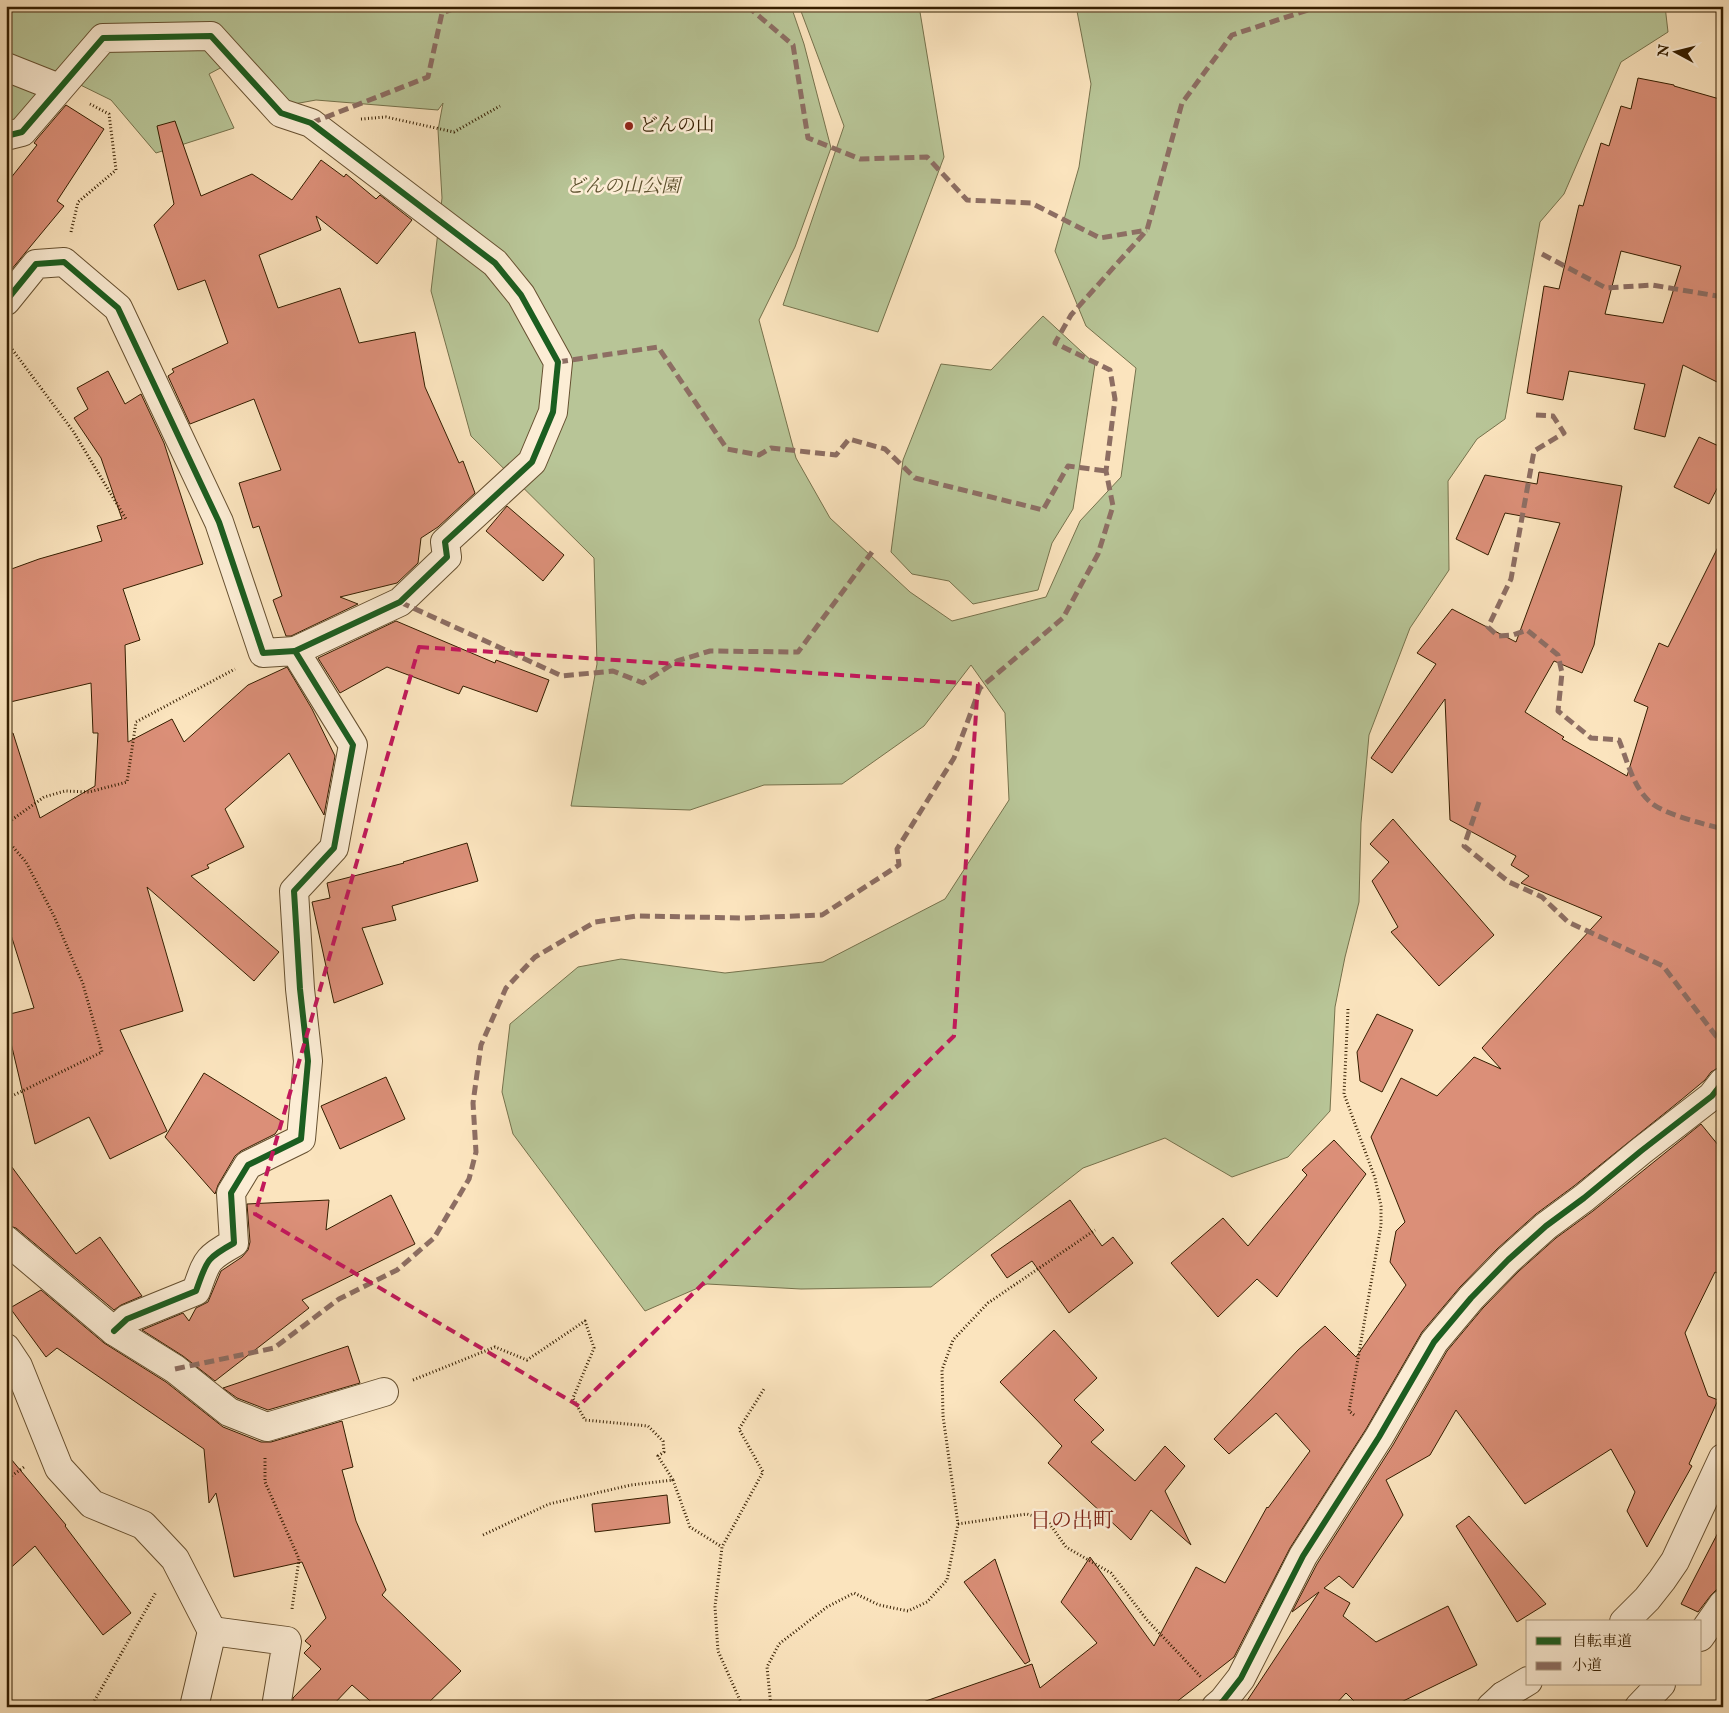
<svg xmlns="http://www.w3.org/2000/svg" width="1729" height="1713" font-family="'IM FELL English','Noto Serif JP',serif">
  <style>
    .green { fill: #b8c597; stroke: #76724c }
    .building { fill: #db8f78; stroke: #351e00; fill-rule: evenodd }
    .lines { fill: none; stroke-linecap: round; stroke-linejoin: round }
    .minor-casing { stroke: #665030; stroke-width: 30 }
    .tertiary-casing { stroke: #665030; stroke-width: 30 }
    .path { stroke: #351e00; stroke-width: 3; stroke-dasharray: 1 2.5; stroke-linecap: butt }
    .minor { stroke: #fcedd5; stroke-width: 28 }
    .tertiary { stroke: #fcedd5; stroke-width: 28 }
    .quiet { stroke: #8d6e63; stroke-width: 5; stroke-dasharray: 10 5; stroke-linecap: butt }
    .cycleway-casing { stroke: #fcedd5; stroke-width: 9 }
    .cycleway { stroke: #1b5e20; stroke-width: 6 }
    .marked { fill: none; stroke: #c2185b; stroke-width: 4; stroke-dasharray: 10 6; stroke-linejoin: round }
    .poi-dot { fill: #8f2418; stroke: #fcedd5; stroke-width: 2 }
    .labels { text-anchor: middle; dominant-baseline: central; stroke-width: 5; stroke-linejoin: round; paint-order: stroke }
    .poi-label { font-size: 19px; fill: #351e00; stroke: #fcedd5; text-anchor: start }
    .park-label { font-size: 19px; font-style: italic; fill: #5c502d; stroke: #fcedd5 }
    .quarter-label { font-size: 21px; fill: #7a1f14; stroke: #fcedd5 }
  </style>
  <rect width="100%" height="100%" fill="#fbe4be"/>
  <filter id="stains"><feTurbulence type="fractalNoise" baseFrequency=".004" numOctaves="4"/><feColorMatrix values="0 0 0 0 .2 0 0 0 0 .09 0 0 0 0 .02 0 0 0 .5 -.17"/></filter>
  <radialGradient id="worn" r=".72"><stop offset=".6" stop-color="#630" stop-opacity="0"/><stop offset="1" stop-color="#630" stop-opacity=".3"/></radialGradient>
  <g class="green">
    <path d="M6 6H791L804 44 831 148 795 247 759 320 796 458 830 518 910 592 952 621 1046 597 1080 521 1121 477 1136 368 1086 326 1055 251 1079 167 1091 84 1076 6H1665L1668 32 1621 62 1564 194 1540 222 1505 419 1477 439 1448 481 1449 570 1410 628 1369 735 1361 823 1359 902 1345 957 1335 1007 1330 1111 1288 1157 1232 1177 1165 1138 1083 1168 931 1287 801 1289 707 1284 645 1311 513 1134 502 1092 510 1024 578 967 621 959 725 973 823 962 945 899 1009 800 1005 713 971 665 924 726 842 784 764 785 690 810 571 806 597 664 594 558 471 436 431 291 442 198 438 130 443 103 438 110 316 100 283 106 239 58 209 74 234 128 156 153 111 100 56 73 6 129Z"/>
    <path d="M799 6H919L944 157 878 332 783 305 844 126Z"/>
    <path d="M1043 316 1095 364 1073 509 1052 543 1038 590 973 604 949 581 912 574 891 552 903 460 941 364 991 370Z"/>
  </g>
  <g class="building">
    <path d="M1638 78 1674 85V86L1723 100V385L1683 365 1665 437 1634 429 1645 384 1569 371 1563 400 1527 393 1544 286 1559 289 1579 205 1583 206 1601 143 1609 146 1621 106 1631 109ZM1621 251 1681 266 1663 323 1605 314Z"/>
    <path d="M66 105 104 129 57 201 64 206 6 276V184L37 145 34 143 37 139Z"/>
    <path d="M175 121 201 196 252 174 292 200 321 160 344 177 346 174 376 199 380 195 412 220 377 264 316 216 321 230 259 255 278 308 340 288 359 343 415 332 425 387 459 463 463 461 475 493 438 527 421 538 418 563 397 583 340 597 358 604 291 636H286L273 600 282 596 259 526 253 528 239 483 281 470 254 399 190 424 168 376 174 372 172 369 228 343 205 280 178 290 154 225 174 204 157 126Z"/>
    <path d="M108 371 125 404 141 394 164 443 203 564 123 589 140 640 125 645 128 742 172 719 184 742 248 685 287 667 312 709 335 756 324 815 289 753 225 809 244 847 207 865 209 868 191 876 279 952 254 981 147 887 183 1011 120 1030 167 1131 110 1159 89 1117 35 1144 6 1022V1015L34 1008 6 919V734L13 733 40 818 95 786 98 733H93L91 683 6 703V571L39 559 102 541 97 526 122 519 101 458 74 418 88 409 77 388Z"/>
    <path d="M1699 437 1723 448V477L1709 504 1674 487Z"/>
    <path d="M1539 472 1622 486 1594 645 1582 673 1554 661 1525 712 1564 737 1562 739 1627 776 1648 707 1634 701 1659 643 1668 647 1723 537V1065L1711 1072 1705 1080 1681 1100 1574 1186 1536 1214 1497 1249 1460 1287 1422 1332 1366 1429 1290 1548 1234 1657 1170 1707H923V1702L1032 1664 1040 1688 1097 1643 1061 1602 1090 1557 1154 1646 1196 1567 1225 1583 1267 1507 1268 1508 1310 1451 1276 1413 1229 1454 1214 1439 1298 1350 1325 1326 1356 1357 1406 1285 1390 1262 1396 1231 1405 1222 1371 1137 1401 1078 1437 1096 1474 1057 1501 1069 1482 1048 1602 917 1521 883 1529 876 1511 865 1516 856 1450 820 1445 699 1392 773 1371 758 1436 664 1417 653 1452 609 1516 642 1560 523 1505 513 1488 555 1456 539 1485 475 1537 484Z"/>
    <path d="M507 506 564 555 543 581 486 531Z"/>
    <path d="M396 621 495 663 496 660 549 680 537 712 463 686 459 694 387 667 340 693 318 658Z"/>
    <path d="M1393 819 1494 935 1439 986 1391 932 1398 927 1372 881 1389 862 1370 844Z"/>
    <path d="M467 843 478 881 392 906 396 920 362 928 383 984 334 1003 312 902 330 898 327 883 404 863 403 862Z"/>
    <path d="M1377 1014 1413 1030 1382 1092 1360 1081 1357 1052Z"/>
    <path d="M204 1073 283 1122 275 1134 241 1151 235 1156 218 1185 215 1194 165 1137Z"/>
    <path d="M386 1077 405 1119 340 1149 321 1106Z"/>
    <path d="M1701 1124 1723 1151V1276L1715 1272 1685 1333 1708 1396 1718 1400 1689 1464 1692 1466 1647 1547 1627 1511 1635 1492 1611 1449 1525 1504 1456 1410 1430 1455 1386 1480 1403 1515 1353 1588 1339 1576 1324 1588 1350 1603 1343 1616 1376 1642 1448 1606 1477 1665 1391 1707H1360L1346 1693 1333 1707H1243L1319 1592 1292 1612 1317 1564 1393 1445 1447 1351 1483 1308 1519 1271 1556 1238 1593 1211Z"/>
    <path d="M1334 1140 1366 1174 1277 1297 1257 1279 1218 1317 1171 1263 1223 1218 1248 1246 1307 1175 1302 1170Z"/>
    <path d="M6 1159 76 1254 100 1237 142 1296 121 1305 114 1310 16 1228 6 1225Z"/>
    <path d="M391 1195 415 1244 302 1300 309 1308 215 1381 183 1356 142 1330 183 1313 189 1321 196 1308 208 1302 221 1271 242 1257 248 1250 250 1242 247 1204 329 1200 326 1230Z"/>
    <path d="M1070 1200 1102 1246 1113 1237 1133 1263 1069 1313 1032 1261 1007 1278 991 1255Z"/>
    <path d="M41 1290 104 1343 166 1382 223 1427 261 1442H271L342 1421 353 1467 342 1470 356 1521 386 1590 382 1595 461 1671 424 1707H377L352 1685 331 1707H292L293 1698 321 1669 304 1653 311 1646 305 1641 326 1618 302 1562 234 1577 216 1493 209 1503 204 1449 57 1348 46 1357 10 1308Z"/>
    <path d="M1054 1330 1097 1378 1074 1400 1104 1430 1091 1442 1135 1481 1165 1446 1185 1466 1165 1491 1191 1545 1151 1510 1131 1540 1048 1463 1062 1446 1000 1382Z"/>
    <path d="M348 1346 360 1383 268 1410 237 1398 223 1388Z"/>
    <path d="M6 1453 66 1525 65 1526 131 1613 103 1635 35 1546 6 1572Z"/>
    <path d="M667 1495 670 1523 595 1532 592 1504Z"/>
    <path d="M1469 1516 1546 1604 1517 1622 1456 1526Z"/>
    <path d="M1723 1523V1589L1716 1590 1711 1595 1698 1612 1681 1604Z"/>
    <path d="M995 1559 1030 1661 1025 1664 964 1582Z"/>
  </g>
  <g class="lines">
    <g class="minor-casing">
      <g id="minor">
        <path d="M6 67 59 88"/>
        <path d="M6 136 22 132 103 38 211 36 281 113 311 123 495 263 521 295 558 362 553 412 532 462 445 542 447 557 400 602 295 651"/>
        <path d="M6 301 36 264 64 262 118 308 219 522 263 653 295 651 353 745 334 848 294 891 300 989 308 1061 301 1139 248 1165 231 1193 234 1243C205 1259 207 1261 196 1291L127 1319 114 1331"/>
        <path d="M6 1240 114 1331 175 1369 229 1412 267 1427 384 1392"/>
        <path d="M6 1348 18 1366 59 1468 92 1504 143 1525 175 1559 212 1631"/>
        <path d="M1624 1622 1647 1599 1662 1580 1675 1561 1723 1458"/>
        <path d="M1700 1637 1723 1604"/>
        <path d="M1503 1696 1528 1681"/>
        <path d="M194 1707 212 1631 287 1641 276 1707"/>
        <path d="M1216 1707 1223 1701 1241 1678 1303 1556 1379 1437 1434 1342 1471 1298 1508 1260 1546 1226 1584 1198 1641 1151 1712 1096 1723 1082"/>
        <path d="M1639 1707 1661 1684"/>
      </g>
    </g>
    <g class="tertiary-casing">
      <path id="tertiary" d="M1491 1707 1503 1696"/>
    </g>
    <g class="path">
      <path d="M361 119 386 117 454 132 500 106"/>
      <path d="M71 232 78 202 116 170 109 114 90 104"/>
      <path d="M6 341 73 431 126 519"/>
      <path d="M6 824 44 797 65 791 89 792 127 782 136 722 235 669"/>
      <path d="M6 839 26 862 54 916 83 984 102 1052 6 1099"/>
      <path d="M1348 1009 1344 1094 1375 1178 1381 1206V1225L1349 1411 1354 1415"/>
      <path d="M413 1380 495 1347 527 1360 585 1321 594 1348 573 1398 585 1420 648 1426 663 1441 664 1452 658 1456 673 1480"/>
      <path d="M265 1458V1482L299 1559 292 1609"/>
      <path d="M6 1480 24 1467"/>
      <path d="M958 1524 1027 1514 1047 1520 1066 1547 1111 1573 1147 1620 1201 1677"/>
      <path d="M483 1535 549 1504 631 1485 673 1480 690 1527 722 1547"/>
      <path d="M91 1707 156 1592"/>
      <path d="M743 1707 718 1651 715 1607 722 1547 763 1472 739 1429 764 1389"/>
      <path d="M771 1707 767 1667 779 1644 827 1607 854 1593 879 1605 908 1611 927 1602 947 1580 958 1524 943 1416 942 1370 953 1340 988 1303 1095 1230"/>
    </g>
    <use href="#minor" class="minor"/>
    <use href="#tertiary" class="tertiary"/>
    <g class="quiet">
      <path d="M747 6 793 45 808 138 860 159 927 157 967 200 1031 203 1100 238 1147 230"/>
      <path d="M311 123 428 77 442 13 462 6"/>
      <path d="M1542 254 1606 288 1652 285 1723 297"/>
      <path d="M558 362 658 347 727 449 759 455 771 448 836 455 849 439 885 449 915 478 1043 510 1068 466 1106 471"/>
      <path d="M1536 415 1553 416 1564 433 1534 451 1511 579 1488 627 1498 636 1513 635 1527 630 1558 655 1562 673 1558 711 1591 738 1619 740C1627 760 1633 787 1650 802 1663 814 1704 824 1723 829"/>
      <path d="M400 602 562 676 613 671 643 683 677 661 710 651 798 652 872 552"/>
      <path d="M1479 802 1464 846 1509 882 1542 897 1568 922 1663 966 1716 1036 1723 1040"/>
      <path d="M175 1369 274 1348 339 1299 397 1270 434 1238 469 1179 476 1152 473 1103 481 1045 506 988 535 957 595 922 637 916 744 918 822 915 899 865 897 849 954 758 980 688 1063 618 1098 554 1113 506 1106 471 1115 399 1110 370 1055 343 1071 315 1147 230 1182 103 1232 35 1320 6"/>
    </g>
    <g class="cycleway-casing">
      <g id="cycleway">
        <path d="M6 136 22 132 103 38 211 36 281 113 311 123 495 263 521 295 558 362 553 412 532 462 445 542 447 557 400 602 295 651"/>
        <path d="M6 301 36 264 64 262 118 308 219 522 263 653 295 651 353 745 334 848 294 891 300 989 308 1061 301 1139 248 1165 231 1193 234 1243C205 1259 207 1261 196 1291L127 1319 114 1331"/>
        <path d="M1216 1707 1223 1701 1241 1678 1303 1556 1379 1437 1434 1342 1471 1298 1508 1260 1546 1226 1584 1198 1641 1151 1712 1096 1723 1082"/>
      </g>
    </g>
    <use href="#cycleway" class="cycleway"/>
  </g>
  <path class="marked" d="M419 647 978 684 954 1036 579 1406 255 1214Z"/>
  <circle class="poi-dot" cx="629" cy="126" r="5"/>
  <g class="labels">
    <g class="poi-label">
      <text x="639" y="126">どんの山</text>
    </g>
    <g class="park-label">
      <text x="623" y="187">どんの山公園</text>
    </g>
    <g class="quarter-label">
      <text x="1072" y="1521">日の出町</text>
    </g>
  </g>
  <rect width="1729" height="1713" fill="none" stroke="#fbe4be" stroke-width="25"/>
  <rect x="8" y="8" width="1714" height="1698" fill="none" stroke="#351e00" stroke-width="2.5"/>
  <rect x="12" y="12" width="1704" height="1688" fill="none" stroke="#351e00"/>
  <rect x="1526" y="1620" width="175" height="65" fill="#fcedd5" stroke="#ac9a80"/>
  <rect x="1536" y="1637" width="25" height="8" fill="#1b5e20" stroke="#ac9a80"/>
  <text x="1572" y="1646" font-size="15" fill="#351e00">自転車道</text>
  <rect x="1536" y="1662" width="25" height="8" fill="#8d6e63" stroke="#ac9a80"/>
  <text x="1572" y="1670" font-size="15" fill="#351e00">小道</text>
  <g transform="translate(1676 52) rotate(277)" stroke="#fcedd5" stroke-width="4" paint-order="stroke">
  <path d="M0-4L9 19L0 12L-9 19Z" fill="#351e00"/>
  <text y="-8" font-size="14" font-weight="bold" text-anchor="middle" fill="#351e00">N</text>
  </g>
  <rect width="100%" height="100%" filter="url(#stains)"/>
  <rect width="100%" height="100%" fill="url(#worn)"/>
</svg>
